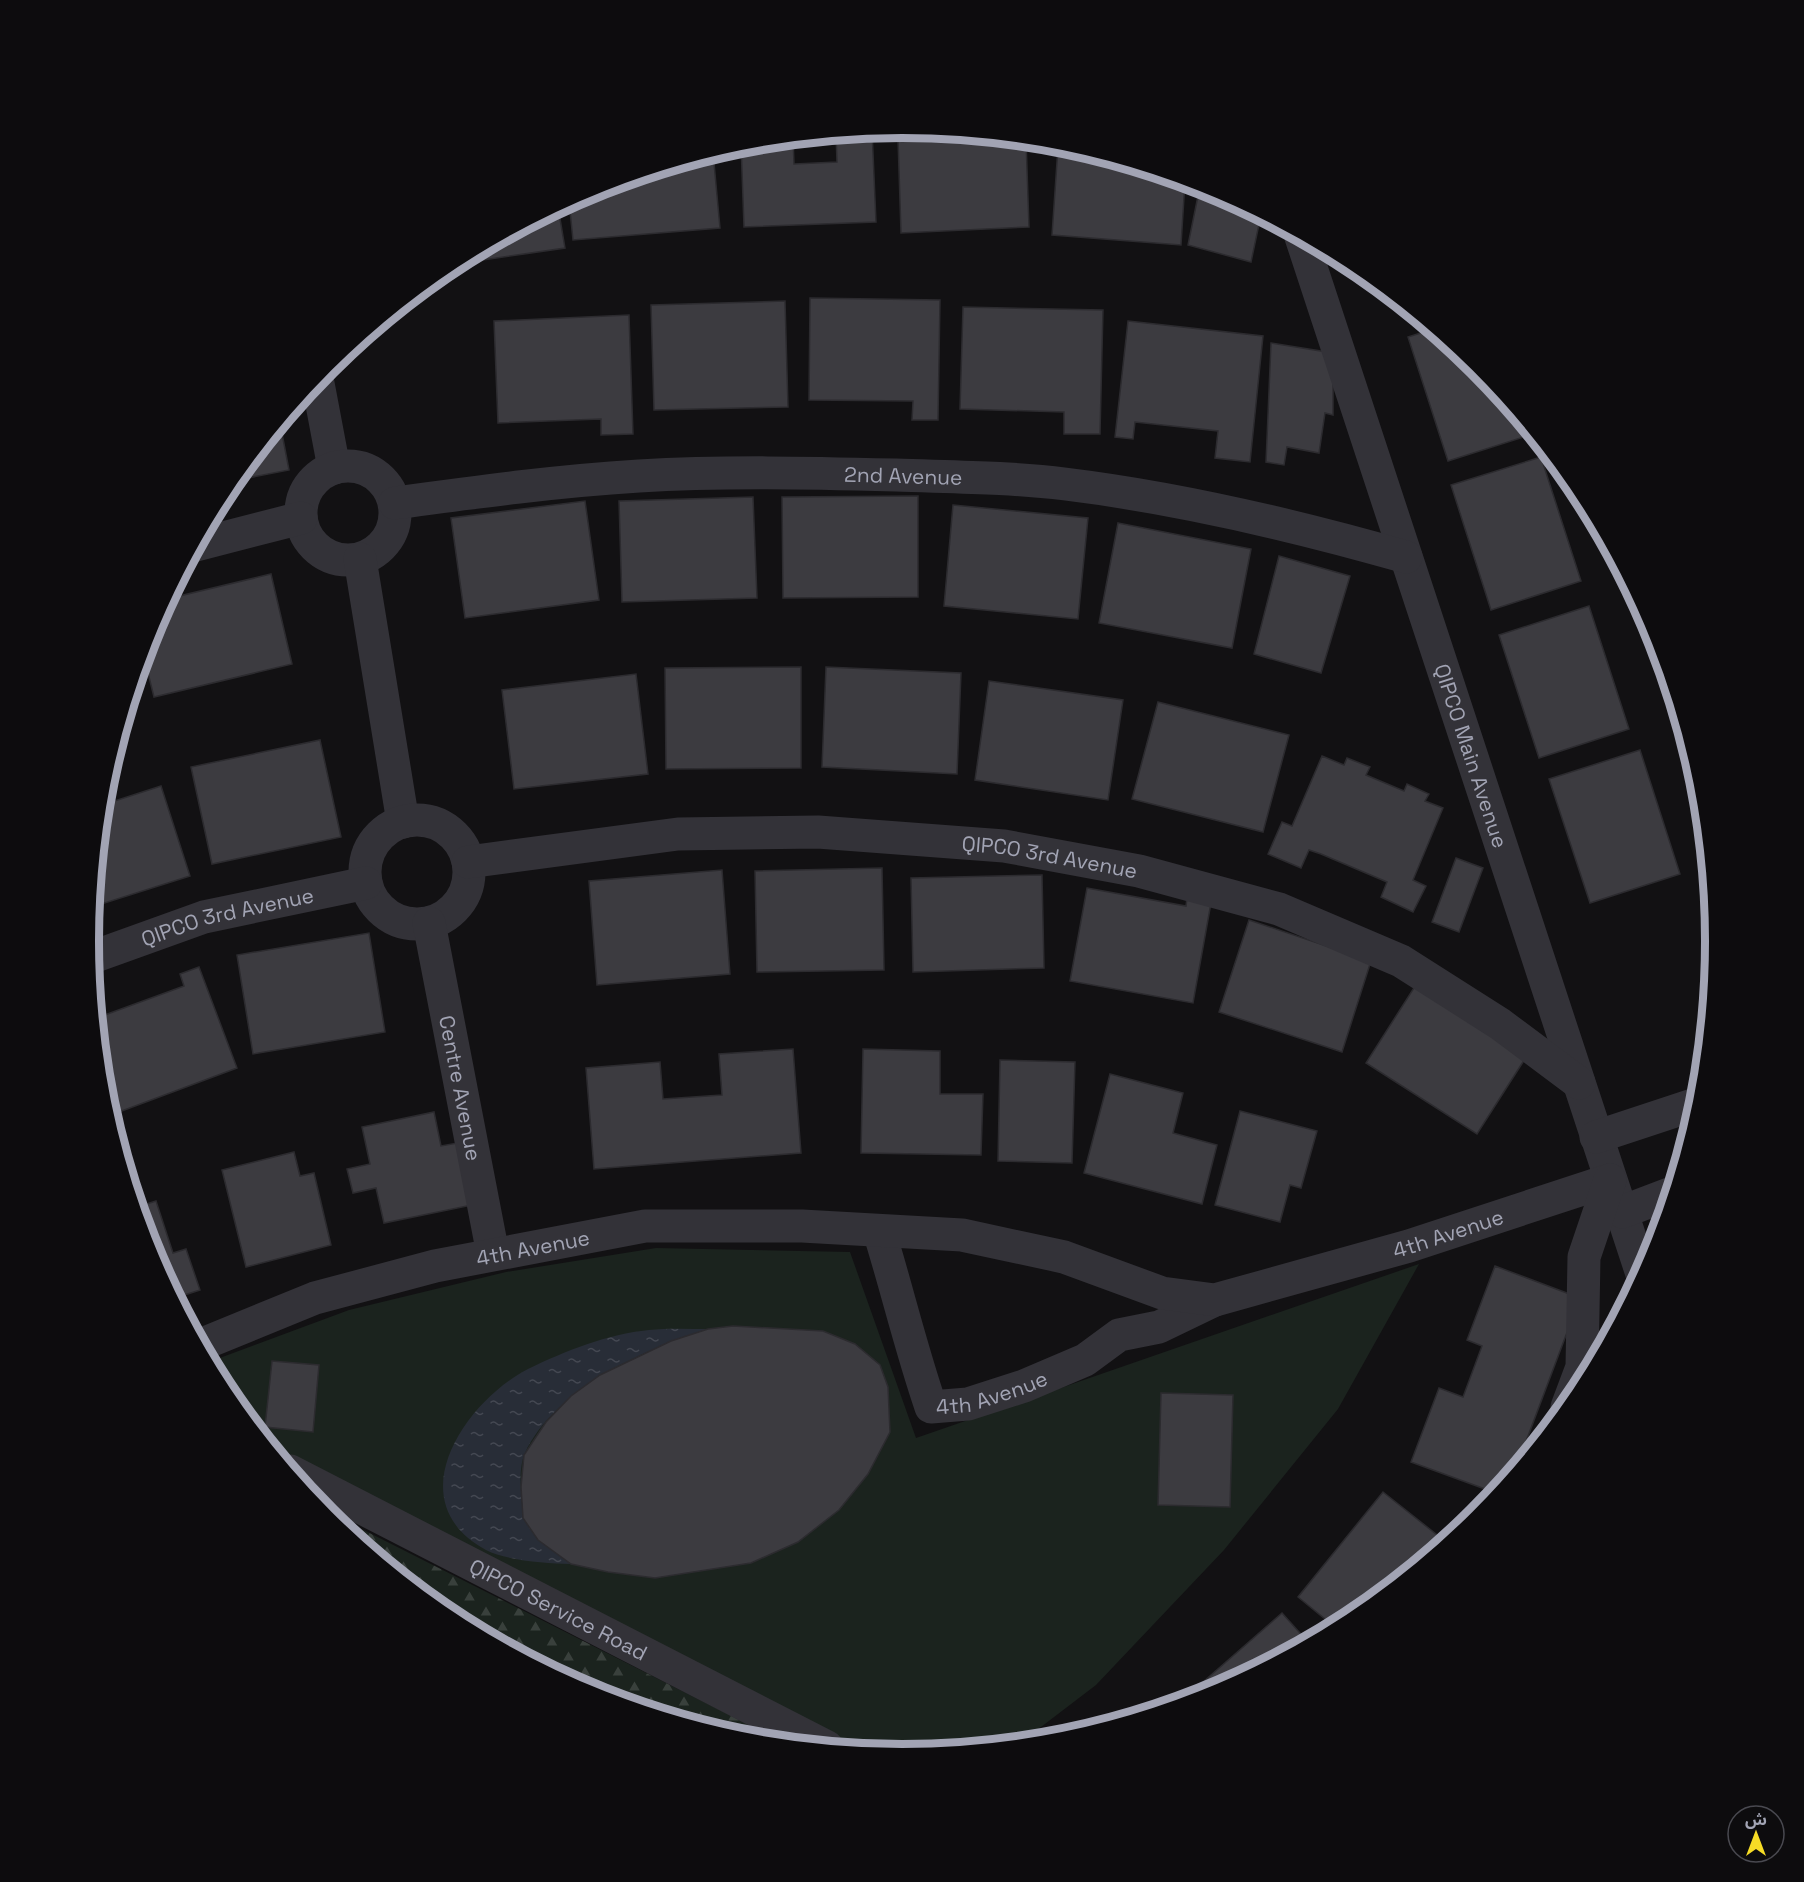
<svg xmlns="http://www.w3.org/2000/svg" width="1804" height="1882" font-family="'Space Grotesk','Noto Sans Arabic',sans-serif">
  <style>
    .forest { fill: url(#forest-firs) }
    .green { fill: #1b231e }
    .water { fill: url(#water-ripples) }
    .building { fill: #3c3b40; stroke: #2c2b2f; stroke-width: 1.5 }
    .lines { fill: none; stroke-linecap: round; stroke-linejoin: round }
    .minor { stroke: #333238; stroke-width: 33 }
    .labels { text-anchor: middle; dominant-baseline: central; stroke-width: 4.5; stroke-linejoin: round; paint-order: stroke }
    .street-label { font-size: 21px; fill: #a2a4b4; stroke: #0d0c0e }
    .rim { fill: none; stroke: #a2a4b4; stroke-width: 8 }
  </style>
  <defs>
    <pattern id="forest-firs" width="22" height="20" patternUnits="userSpaceOnUse" patternTransform="scale(1.5)"><rect width="22" height="20" fill="#1b231e"/><path d="M5 1l3.5 6h-7zM16 11l3.5 6h-7z" fill="#39403c"/></pattern>
    <pattern id="water-ripples" width="26" height="14" patternUnits="userSpaceOnUse" patternTransform="scale(1.5)"><rect width="26" height="14" fill="#282d37"/><path d="M2 4q2-2 4 0t4 0M15 11q2-2 4 0t4 0" fill="none" stroke="#444852"/></pattern>
  </defs>
  <rect width="100%" height="100%" fill="#121113"/>
  <path class="forest" d="M320 1508 785 1743 743 1739 590 1692 450 1617Z"/>
  <path class="green" d="M656 1248 850 1252 916 1438 1419 1264 1338 1409 1224 1550 1096 1685 1020 1743 902 1754 858 1750 274 1451 225 1393 209 1362 349 1310 506 1272Z"/>
  <path class="water" d="M708 1329C644 1349 555 1389 525 1453 517 1471 522 1498 523 1518L571 1564C546 1563 508 1561 486 1550 397 1502 464 1402 528 1369 565 1351 608 1334 649 1330 668 1328 689 1329 708 1329Z"/>
  <g class="building">
    <path d="M872 130 876 222 744 227 741 144 793 138 794 164 837 162 836 134Z"/>
    <path d="M987 136 1026 140 1029 227 901 233 898 139Z"/>
    <path d="M1058 147 1076 148 1185 181 1181 245 1052 235Z"/>
    <path d="M713 152 720 228 573 240 569 201 591 189Z"/>
    <path d="M1200 186 1214 190 1261 215 1251 262 1188 245Z"/>
    <path d="M558 207 565 248 449 265 450 264Z"/>
    <path d="M810 298 940 300 938 420H912L913 401 809 400Z"/>
    <path d="M785 301 788 407 654 410 651 305Z"/>
    <path d="M963 307 1103 310 1100 434H1064V412L960 409Z"/>
    <path d="M629 315 633 434 601 435V419L498 423 494 321Z"/>
    <path d="M1128 321 1263 336 1250 462 1215 458 1218 431 1135 422 1133 439 1115 437Z"/>
    <path d="M1433 329 1477 366 1533 434 1448 461 1408 337Z"/>
    <path d="M1271 343 1333 353V415L1325 413 1319 453 1287 447 1284 465 1266 462Z"/>
    <path d="M280 423 289 470 232 481Z"/>
    <path d="M1541 457 1581 581 1491 610 1451 485Z"/>
    <path d="M918 496V597L783 598 782 497Z"/>
    <path d="M753 497 757 598 622 602 619 501Z"/>
    <path d="M585 501 599 600 465 618 451 518Z"/>
    <path d="M953 505 1088 518 1078 619 944 606Z"/>
    <path d="M1118 523 1251 549 1232 648 1099 623Z"/>
    <path d="M1279 556 1350 576 1321 673 1254 654Z"/>
    <path d="M271 574 292 664 154 697 143 653 151 629 167 599Z"/>
    <path d="M1589 606 1629 729 1539 758 1499 635Z"/>
    <path d="M801 667V768L666 769 665 668Z"/>
    <path d="M826 667 961 673 957 774 822 767Z"/>
    <path d="M636 674 648 774 514 789 502 690Z"/>
    <path d="M989 681 1123 700 1108 800 975 780Z"/>
    <path d="M1158 702 1289 735 1263 832 1132 799Z"/>
    <path d="M320 740 341 837 212 864 191 767Z"/>
    <path d="M1640 750 1680 874 1590 903 1549 779Z"/>
    <path d="M1322 756 1344 765 1347 758 1370 767 1366 775 1404 791 1407 784 1429 794 1425 801 1443 808 1413 880 1426 886 1413 912 1381 897 1387 882 1321 854 1309 850 1301 868 1268 854 1282 822 1292 826Z"/>
    <path d="M161 786 190 876 92 907 102 805Z"/>
    <path d="M1456 858 1483 868 1459 932 1432 922Z"/>
    <path d="M882 868 884 970 757 972 755 871Z"/>
    <path d="M722 870 730 974 597 985 589 881Z"/>
    <path d="M1042 875 1044 968 913 972 911 878Z"/>
    <path d="M1087 888 1186 906 1187 898 1211 903 1193 1003 1070 981Z"/>
    <path d="M1249 920 1371 961 1342 1052 1219 1012Z"/>
    <path d="M369 933 385 1032 253 1054 237 955Z"/>
    <path d="M199 967 237 1068 119 1112 101 1064 95 1009 99 1008 102 1016 184 986 180 974Z"/>
    <path d="M1419 980 1530 1051 1477 1134 1366 1063Z"/>
    <path d="M793 1049 801 1153 594 1169 586 1068 660 1062 663 1099 722 1095 719 1054Z"/>
    <path d="M863 1049 940 1051V1094H983L981 1155 861 1153Z"/>
    <path d="M1000 1060 1075 1062 1072 1163 998 1161Z"/>
    <path d="M1110 1074 1183 1093 1173 1133 1217 1145 1202 1204 1084 1173Z"/>
    <path d="M1240 1111 1317 1131 1301 1188 1290 1185 1280 1222 1215 1205Z"/>
    <path d="M434 1112 441 1146 463 1142 477 1204 384 1223 376 1188 353 1193 347 1169 370 1164 362 1127Z"/>
    <path d="M294 1152 300 1176 314 1173 331 1245 246 1267 222 1170Z"/>
    <path d="M156 1201 173 1253 186 1249 200 1290 175 1298 150 1252 137 1207Z"/>
    <path d="M1495 1266 1580 1298 1516 1468 1496 1493 1411 1462 1439 1388 1463 1397 1482 1346 1467 1340Z"/>
    <path d="M733 1326 823 1331 855 1344 880 1365 888 1387 890 1432 868 1474 839 1510 798 1542 751 1563 655 1578 608 1572 571 1564 538 1540 523 1518 521 1487 524 1455 546 1422 571 1396 600 1375 671 1341 708 1329Z"/>
    <path d="M272 1361 319 1365 313 1432 265 1427Z"/>
    <path d="M1161 1393 1233 1395 1230 1507 1158 1505Z"/>
    <path d="M1383 1492 1446 1542 1354 1618 1335 1627 1298 1597Z"/>
    <path d="M1282 1613 1308 1642 1213 1693 1179 1703Z"/>
  </g>
  <g class="lines">
    <g class="minor">
      <path id="s1" d="M1301 237 1642 1274"/>
      <path d="M317 378 334 468"/>
      <circle cx="348" cy="513" r="47"/>
      <path id="s2" d="M395 503C476 492 557 481 639 476 724 471 811 473 896 475 952 477 1009 477 1065 484 1180 498 1294 525 1406 557"/>
      <path d="M196 545 301 518"/>
      <path d="M360 559 403 822"/>
      <circle cx="417" cy="872" r="52"/>
      <path id="s3" d="M468 862 678 834 818 832 1004 846 1139 871 1279 909 1401 961 1500 1024 1579 1083"/>
      <path id="s4" d="M429 923 493 1254"/>
      <path id="s5" d="M90 958 204 917 366 883"/>
      <path d="M1596 1137 1699 1103"/>
      <path d="M1622 1212 1672 1193"/>
      <path id="s6" d="M879 1231C897 1289 911 1349 931 1407L968 1404 1024 1386 1085 1360 1119 1335 1159 1327 1215 1300"/>
      <path id="s7" d="M200 1345 315 1298 435 1266 645 1226H802L962 1235 1064 1257 1162 1293 1215 1300 1409 1246 1610 1180"/>
      <path d="M1567 1407 1582 1367 1584 1257 1610 1180"/>
      <path id="s8" d="M290 1471 827 1747"/>
    </g>
  </g>
  <g class="labels">
    <g class="street-label">
      <text stroke="none"><textPath href="#s2" startOffset="510">2nd Avenue</textPath></text>
      <text stroke="none"><textPath href="#s1" startOffset="546">QIPCO Main Avenue</textPath></text>
      <text stroke="none"><textPath href="#s3" startOffset="585">QIPCO 3rd Avenue</textPath></text>
      <text stroke="none"><textPath href="#s5" startOffset="144">QIPCO 3rd Avenue</textPath></text>
      <text stroke="none"><textPath href="#s4" startOffset="168">Centre Avenue</textPath></text>
      <text stroke="none"><textPath href="#s7" startOffset="1284">4th Avenue</textPath></text>
      <text stroke="none"><textPath href="#s7" startOffset="348">4th Avenue</textPath></text>
      <text stroke="none"><textPath href="#s6" startOffset="246">4th Avenue</textPath></text>
      <text stroke="none"><textPath href="#s8" startOffset="302">QIPCO Service Road</textPath></text>
    </g>
  </g>
  <path d="M0 0H1804V1882H0ZM99 941a803 803 0 1 1 1606 0a803 803 0 1 1-1606 0Z" fill="#0d0c0e" fill-rule="evenodd"/>
  <path class="rim" d="M99 941a803 803 0 1 1 1606 0a803 803 0 1 1-1606 0Z"/>
  <g transform="translate(1756 1834)"><circle r="28" fill="#0d0c0e" stroke="#494950" stroke-width="1.5"/>
  <path d="M0-4.5L10 22L0 15L-10 22Z" fill="#f6dc26"/>
  <text y="-9" font-size="16" font-weight="bold" text-anchor="middle" fill="#a2a4b4">ش</text>
  </g>
</svg>
